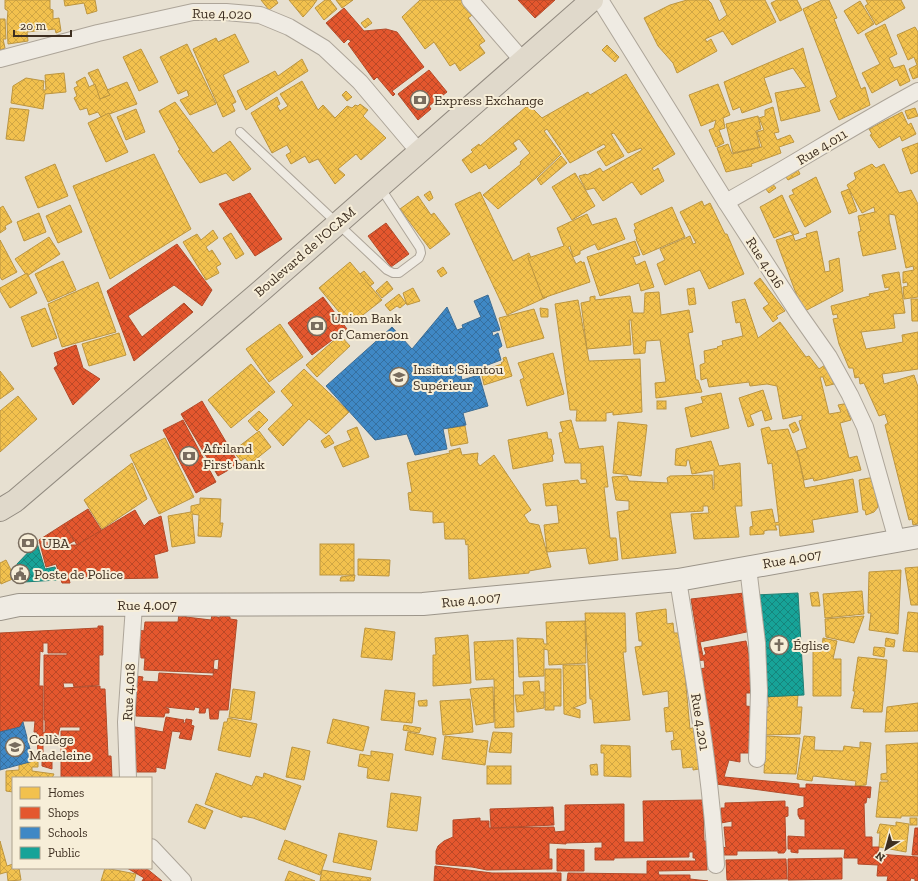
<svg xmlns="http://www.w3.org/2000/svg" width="918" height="881" font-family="'Zilla Slab',serif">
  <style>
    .homes { fill: url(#homes-cross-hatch); stroke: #bc9540 }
    .shops { fill: url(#shops-cross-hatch); stroke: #b24b2a; fill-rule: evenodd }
    .schools { fill: url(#schools-cross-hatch); stroke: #3e6d94 }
    .public { fill: url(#public-cross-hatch); stroke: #228074 }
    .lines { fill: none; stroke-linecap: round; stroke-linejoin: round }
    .service-casing { stroke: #ada599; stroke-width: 10 }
    .minor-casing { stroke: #ada599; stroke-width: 18 }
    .secondary-casing { stroke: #9c958a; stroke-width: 24 }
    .trunk-casing { stroke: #928b80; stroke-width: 24 }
    .service { stroke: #efebe3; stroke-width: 8 }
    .minor { stroke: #efebe3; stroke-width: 16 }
    .secondary { stroke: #efebe3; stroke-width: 22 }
    .trunk { stroke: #e0d9cb; stroke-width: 22 }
    .labels { text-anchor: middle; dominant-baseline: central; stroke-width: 4; stroke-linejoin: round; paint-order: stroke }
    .street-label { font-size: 14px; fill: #3d2e20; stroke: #f7eed8 }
    .poi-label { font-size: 14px; fill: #3d2e20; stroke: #f7eed8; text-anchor: start }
  </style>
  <defs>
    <pattern id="homes-cross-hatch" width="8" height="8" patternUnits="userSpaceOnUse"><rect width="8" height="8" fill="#f2c14e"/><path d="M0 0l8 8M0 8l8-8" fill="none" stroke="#d0a644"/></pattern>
    <pattern id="shops-cross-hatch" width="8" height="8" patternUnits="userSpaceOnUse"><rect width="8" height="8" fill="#e4572e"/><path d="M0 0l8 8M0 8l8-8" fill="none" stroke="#ba4827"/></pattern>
    <pattern id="schools-cross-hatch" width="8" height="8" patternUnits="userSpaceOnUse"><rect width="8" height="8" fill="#3f88c5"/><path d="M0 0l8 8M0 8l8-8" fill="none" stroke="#3670a0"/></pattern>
    <pattern id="public-cross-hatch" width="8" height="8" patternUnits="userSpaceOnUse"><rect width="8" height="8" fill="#17a398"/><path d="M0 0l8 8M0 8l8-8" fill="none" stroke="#16857c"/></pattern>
  </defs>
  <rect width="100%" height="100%" fill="#e7e0d1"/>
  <g class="homes">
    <path d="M5 0H50V9L53 10V19L59 18 61 31 56 33 55 29 27 32 28 41 8 44 7 22 8 11 5 9Z"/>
    <path d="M64 0H95L97 11 87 14 84 3 65 6Z"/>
    <path d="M261 0H276L278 3 269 10Z"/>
    <path d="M289 0H317L312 7 303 17Z"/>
    <path d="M325 0H330L337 9 324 20 315 8Z"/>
    <path d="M336 0H353L342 8Z"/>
    <path d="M420 0H463L475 13 468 18 485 41 479 45 485 53 460 71 455 63 450 66 434 42 425 49 402 17Z"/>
    <path d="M687 0H708L711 3 719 21 727 15 720 0H765L776 22 732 45 723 31 705 39 707 42 711 39 717 51 677 73 673 63 658 46 644 18 670 5Z"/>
    <path d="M777 0H797L802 10 780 21 771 3Z"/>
    <path d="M822 0H829L837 18 834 19 861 89 865 87 870 105 839 120 830 101 837 97 803 9Z"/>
    <path d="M866 0H901L905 8 876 25 865 6 868 4Z"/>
    <path d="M860 1 874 24 858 34 844 11Z"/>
    <path d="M368 18 372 23 365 28 361 23Z"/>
    <path d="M0 19H5L6 39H3L5 48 0 50Z"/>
    <path d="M885 24 897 54 889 58 894 68 904 65 910 81 900 86 897 79 872 93 862 73 880 64 865 34Z"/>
    <path d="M915 27 918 32V77L913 79 909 69 917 65 914 57 908 60 897 35Z"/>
    <path d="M235 34 249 62 223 75 236 102 232 104 235 111 223 117 193 49 216 38 218 42Z"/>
    <path d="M187 44 216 104 190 115 180 100 189 96 187 90 178 94 160 57Z"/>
    <path d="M607 45 619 57 615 62 602 50Z"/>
    <path d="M803 48 820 111 781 121 775 93 806 87 793 68 764 78 772 102 742 113 740 107 733 110 724 82Z"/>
    <path d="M141 49 158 82 139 91 123 57Z"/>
    <path d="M302 59 308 71 246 110 237 91 275 71 278 76Z"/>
    <path d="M98 69 110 95 100 99 95 90 97 89 88 73Z"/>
    <path d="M64 73 66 92 45 94 43 109 11 103 13 86 26 78 44 81 43 90H46L45 75Z"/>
    <path d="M626 74 675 154 652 168 654 171 658 168 664 181 641 195 632 182 603 201 594 188 586 190 579 176 586 174 587 175 600 168 603 172 642 150 641 148 628 153 614 133 611 134 624 156 606 166 597 152 606 147 604 144 570 163 547 129 544 131 561 154 536 178 498 209 483 195 521 164 520 162 530 153 519 139 513 143 517 149 489 169 486 164 471 173 462 160 473 152 471 150 479 144 480 146 526 107 532 108 542 118 588 92 590 95Z"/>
    <path d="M85 77 89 87 95 84 100 99 110 95 107 90 127 82 137 104 101 117 98 112 89 115 87 108 80 110 74 98 77 96 74 88 78 86 76 82Z"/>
    <path d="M302 81 318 110 323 105 335 118 347 106 352 108 355 105 358 106 360 104 368 110 363 116 386 138 361 160 356 154 338 169 345 175 335 184 318 159 309 163 305 156 291 164 286 155 291 152 287 145 272 153 251 113 277 97 280 104 277 106 280 111 288 106 280 94Z"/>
    <path d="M718 84 730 115 723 118 725 128 719 130 724 143 716 147 709 130 714 128 716 120 701 126 689 95Z"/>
    <path d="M346 91 352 97 347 101 342 95Z"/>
    <path d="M175 102 213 153 230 141 251 169 233 181 226 173 200 183 178 151 180 150 159 111Z"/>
    <path d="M773 107 779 132 774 133 777 140 790 135 794 142 779 147 781 153 751 164 752 166 726 172 717 148 728 144 732 154 762 147 757 132 764 130 759 118 765 116V110Z"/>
    <path d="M10 108 29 110 24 141 6 139Z"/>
    <path d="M915 108 918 116 908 119 905 111Z"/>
    <path d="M136 109 145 132 126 140 117 117Z"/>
    <path d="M902 112 908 125 911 123 916 134 902 141 900 136 879 148 870 135 872 134 869 129Z"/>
    <path d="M109 113 128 152 106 162 88 123Z"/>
    <path d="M758 116 761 129 756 131 760 147 733 153 726 124Z"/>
    <path d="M918 143V171L911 174 902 149Z"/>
    <path d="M154 154 191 229 110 279 73 186Z"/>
    <path d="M561 156 567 163 541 185 537 179Z"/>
    <path d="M55 164 68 196 38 208 25 177Z"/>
    <path d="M872 164 876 168 884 164 899 193 911 190 918 204V297L904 299 903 287 908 286 907 282 903 283V272L914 270 913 266 906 268 895 215 889 214V220L896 249 863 256 858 232 861 231 858 216 875 212 874 207 862 213 847 185 856 179 854 173Z"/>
    <path d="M797 168 800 174 788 180 784 174Z"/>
    <path d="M575 173 595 206 572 220 552 187Z"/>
    <path d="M816 177 831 212 805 227 789 196 794 194 792 190Z"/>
    <path d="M772 183 776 188 769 193 765 188Z"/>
    <path d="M849 189 857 211 849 214 841 192Z"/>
    <path d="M430 191 433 198 429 201 424 195Z"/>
    <path d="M480 192 513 261 529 253 547 297 507 315 455 204Z"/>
    <path d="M782 195 799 233 793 235 790 231 774 238 760 207Z"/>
    <path d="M418 196 431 215 434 213 450 234 430 249 400 209Z"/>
    <path d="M702 201 704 206 710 203 725 234H727L744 274 709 289 700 270 665 285 657 264 665 260 660 249 690 236 693 244 696 243 680 212Z"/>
    <path d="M70 205 82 232 58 243 46 216Z"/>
    <path d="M3 206 12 222 5 226 6 229 0 233V208Z"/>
    <path d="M672 207 685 237 643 255 636 239H637L634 230 636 229 634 224Z"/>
    <path d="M39 213 46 232 24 241 17 222Z"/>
    <path d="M587 214 592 225 616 218 625 239 598 250 595 244 580 251V254L573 257 570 246 568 247 576 264 581 261 582 263 584 262 590 282 543 298 528 258 564 246 557 228Z"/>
    <path d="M213 230 218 238 206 247 209 252 212 250 221 264 216 267 219 273 206 280 183 242 197 234 201 240Z"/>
    <path d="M817 231 825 272 830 271 829 261 839 258 843 291 803 312 776 240 793 235 795 241 807 237 806 234Z"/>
    <path d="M231 233 244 254 236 259 223 238Z"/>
    <path d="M49 237 60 254 27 276 15 259Z"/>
    <path d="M0 240 17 272 2 280 0 277Z"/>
    <path d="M635 241 640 255 633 257 636 265 645 261 654 287 641 291 639 283 600 296 587 257Z"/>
    <path d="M63 261 76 290 48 302 35 274Z"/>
    <path d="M350 262 382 300 350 325 319 288Z"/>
    <path d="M443 267 447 273 441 277 437 271Z"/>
    <path d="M364 271 374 283 370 286 360 274Z"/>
    <path d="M899 272 905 313 893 314 895 328 861 332 866 349 903 342 902 335 918 332V369L882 374 884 384 914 375 918 387V524L913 525 912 519 909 520 885 425 888 423 885 414 879 416 864 383 860 384 859 377 855 378 853 368H849L839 344 833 319 838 318 837 314 833 315 831 306 870 296 869 294 889 290V287L885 288 882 275Z"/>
    <path d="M27 273 37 293 10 308 0 291V288Z"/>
    <path d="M760 278 785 311 776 316 778 318 773 322 763 308 769 304 754 283Z"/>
    <path d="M387 281 393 289 382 298 376 291Z"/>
    <path d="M98 282 116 332 62 347 48 304Z"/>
    <path d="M413 288 420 301 407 305 403 293Z"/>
    <path d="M694 288 696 304 689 305 687 289Z"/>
    <path d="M659 292 661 315 689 310 693 332 688 333 696 380H698L702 392 656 398 655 383 666 382 660 340 646 341 645 353 634 354 631 320H629L631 345 587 349 581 303 590 301V297L595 296V300L630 296 633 313H644L645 293Z"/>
    <path d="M399 294 406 303 400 308 397 306 390 311 385 305Z"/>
    <path d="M745 299 758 338 780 322 806 357 809 356 819 369 825 365 834 384 826 386 823 377H820L829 414 841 412 838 405 849 403 852 408 847 410 851 420 840 423 849 458 857 456 861 470 814 481 813 478 804 480 797 451 807 448 799 421 802 420V415L783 419 777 386 767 384 750 386 749 382 709 387 707 378 701 380 700 365 705 363 704 351 718 348 717 347 723 345 722 341 743 336 740 322 736 323 732 302Z"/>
    <path d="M911 299H918V321H912Z"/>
    <path d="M578 300 589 361 640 359 642 412 613 415V412L606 413V421H576L577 410H570L555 304Z"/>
    <path d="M45 308 57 338 32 347 21 317Z"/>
    <path d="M540 308 548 309V317H541Z"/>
    <path d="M534 309 544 338 507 348 499 318Z"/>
    <path d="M280 324 303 357 269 382 246 349Z"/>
    <path d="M119 333 126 355 89 366 82 344Z"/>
    <path d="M340 335 350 346 317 377 306 365Z"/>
    <path d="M553 353 564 394 527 406 520 380 524 378 518 363Z"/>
    <path d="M506 357 512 376 484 385 481 371 502 364 501 363 504 361 503 358Z"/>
    <path d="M251 364 275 392 231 428 208 400Z"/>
    <path d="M304 369 349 412 326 434 309 419 283 446 268 429 293 405 281 391Z"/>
    <path d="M0 371 14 389 0 399Z"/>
    <path d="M763 390 772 419 765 421 762 410 750 415 754 425 748 427 739 398Z"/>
    <path d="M721 393 729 428 691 437 685 408 703 403 701 397Z"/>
    <path d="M18 396 37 419 0 452V411Z"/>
    <rect x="657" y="401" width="9" height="8"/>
    <path d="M259 411 268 420 257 431 248 421Z"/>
    <path d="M571 420 579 449 603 446 608 487H604L610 538H616L618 560 589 564 586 548 547 552 544 525 559 523 557 505 546 506 543 484 578 480 580 484 587 483 586 479H581V463H565L559 433 563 432 560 422Z"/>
    <path d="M618 422 647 425 641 476 613 473Z"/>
    <path d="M795 422 799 430 793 433 789 425Z"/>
    <path d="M465 426 468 443 451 446 448 428Z"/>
    <path d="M357 427 369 457 343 467 334 447 351 440 347 431Z"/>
    <path d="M769 427 771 431 788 429 799 459 805 488 853 479 858 512 812 520 814 532 780 536 779 525H775L777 530H768L764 531V534L750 535V527L753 526 751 512 772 509 775 523 779 522 772 463 768 464 761 429Z"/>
    <path d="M259 431 271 447 250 464 245 458 241 461 233 451Z"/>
    <path d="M547 432 548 439H551L554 454 552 455 553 461 513 469 508 440Z"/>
    <path d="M329 435 334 443 325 448 321 441Z"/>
    <path d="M165 438 194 497 159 514 130 455Z"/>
    <path d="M711 441 719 466 740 463 742 506H735L739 537 694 539 691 514 709 513 708 506H703V511L670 513 676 553 622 559 617 512 629 510V501L616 500 612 477 627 476 629 481 668 483 667 478 670 476 712 475 713 490 714 489V470L692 474 689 460H687L686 466 675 465 676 449Z"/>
    <path d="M460 448 462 455 478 453 477 462 480 466 494 455 531 510 524 515 529 523 539 525 551 567 529 571V573L469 579 468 544 466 545 465 539H445L444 522 433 523V512L410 510 408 493 412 492 407 463 450 453 449 451Z"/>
    <path d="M132 463 147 499 102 529 84 500Z"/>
    <path d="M869 478H873L878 507 874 512 866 515 865 510H863L859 480Z"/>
    <path d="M200 498 221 499 220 523H223L221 537 198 536 199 515 192 514 195 543 172 547 168 516 191 512V506L200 504Z"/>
    <rect x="320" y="544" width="34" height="31"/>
    <path d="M358 559 390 560 389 576 358 575Z"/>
    <path d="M6 560 15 578 1 584 0 581V563Z"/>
    <path d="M918 567V605H911L905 568Z"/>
    <path d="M901 570 898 634 869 630 871 613H868L869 572Z"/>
    <path d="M355 575 354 581H340L341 577Z"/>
    <path d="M862 591 864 614 825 618 823 594Z"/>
    <path d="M818 592 820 606H812L810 593Z"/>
    <path d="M666 609 667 624 673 623 674 633H681L690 729 694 727 695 740 697 739 699 769 693 770V767L683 768 681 749 672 750 671 741 674 740 673 731 666 732 664 708 669 707 668 691 643 695 635 647 642 646V641H639L636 613Z"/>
    <path d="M908 612 918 613V652L903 651Z"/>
    <path d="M585 613H625L626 652H623L630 720 594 723 592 699H590Z"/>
    <path d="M864 616 854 643 826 637 825 619Z"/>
    <path d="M585 621 586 663 549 665 548 650 544 649V676L519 677 517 638 543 639 544 644H547L546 622Z"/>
    <path d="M365 628 395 632 392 660 361 657Z"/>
    <path d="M468 635 471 683 433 686V655H436L435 638Z"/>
    <path d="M823 638 837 641 833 659H841V696H813V647H822Z"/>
    <path d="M886 638 895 640 894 647 885 646Z"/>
    <path d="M513 640 514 727 495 728 494 679 476 680 474 642Z"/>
    <path d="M874 647 885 648 884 657 873 655Z"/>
    <path d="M858 657 887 660 882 712H863L864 709 851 708 855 691H853Z"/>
    <path d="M563 665H585L586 703 573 708 580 710V718L564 714Z"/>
    <path d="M545 669H561V706H554V710H545Z"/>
    <path d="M539 681 540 692H544V708L517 712 515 695H524L523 682Z"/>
    <path d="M493 687 494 722 476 725 470 689Z"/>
    <path d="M233 689 255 692 251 720 229 717Z"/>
    <path d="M385 690 415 693 412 723 381 720Z"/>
    <path d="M798 695 797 707H802L800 734 764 735V707H769L768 697Z"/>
    <path d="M470 699 473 732 443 735 440 701Z"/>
    <path d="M427 700V706H419L418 701Z"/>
    <path d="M918 703V731L885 732 887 707Z"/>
    <path d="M228 718 257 724 250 757 218 750 224 722H227Z"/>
    <path d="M333 719 369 727 363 751 327 743Z"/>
    <path d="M404 725 421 728 419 733 403 730Z"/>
    <path d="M408 732 436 738 433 755 405 750Z"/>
    <path d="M493 732 512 733 511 753 489 752Z"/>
    <path d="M445 736 488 741 485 765 442 759Z"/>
    <path d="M766 736 800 738 796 774 764 773Z"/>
    <path d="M804 736 815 737 814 750 843 751 844 746 860 748V742L871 743 866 785 855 786 856 781 813 776 812 781 797 779Z"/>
    <path d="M918 743V816H901V818L876 817 880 782H888V780H881V774L887 773 886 745Z"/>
    <path d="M601 745 630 746 631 777 604 776V753H601Z"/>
    <path d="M292 747 310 751 304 780 286 777Z"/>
    <path d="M371 751 393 754 389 781 367 778 368 768 358 766 360 754 371 756Z"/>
    <path d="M38 758V767H32V771L54 774 52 778H13V792L6 791V771L19 770V765L33 761Z"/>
    <path d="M597 764 598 775H591L590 765Z"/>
    <rect x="487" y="766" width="24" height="18"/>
    <path d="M216 773 252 786 256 776 263 778 264 773 301 786 285 830 253 818 242 816V818L205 804Z"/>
    <path d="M391 793 421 797 417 831 387 827Z"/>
    <path d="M196 804 213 811 205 829 188 822Z"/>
    <rect x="910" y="818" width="7" height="7"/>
    <path d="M896 822 909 824 906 852 879 847 880 833H877L880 824 896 826Z"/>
    <path d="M339 833 377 841 371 870 333 862Z"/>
    <path d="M285 840 327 855 320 875 278 859Z"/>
    <path d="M0 841 7 866 13 864V868H19L21 880 8 881 7 872 0 874Z"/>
    <path d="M105 868 136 874 134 881H101Z"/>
    <path d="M322 870 371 878 370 881H320Z"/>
    <path d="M289 871 315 881H285Z"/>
  </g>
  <g class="shops">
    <path d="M518 0H555L535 18Z"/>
    <path d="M344 8 364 31 386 29 397 32 424 67 392 91 395 94 393 96 377 77 374 80 348 44 351 41 348 39 344 43 326 23Z"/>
    <path d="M429 70 447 92 429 106 431 109 418 120 398 94Z"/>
    <path d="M250 193 282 239 255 256 219 204Z"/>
    <path d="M386 223 409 254 391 267 368 236Z"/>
    <path d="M177 244 212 290 202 306 174 285 128 316 142 337 184 303 193 312 134 361 107 291Z"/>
    <path d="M323 297 347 329 312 355 288 323Z"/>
    <path d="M76 345 83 368 100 379 73 405 54 368 58 365 54 353Z"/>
    <path d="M202 401 239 464 218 476 181 414Z"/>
    <path d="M183 420 216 482 196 493 163 430Z"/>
    <path d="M88 509 102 531 77 545 64 524Z"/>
    <path d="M135 510 144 526 149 521 161 516 168 551 154 555 158 578 102 579V575L69 579 70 583H62L56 564 46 567 39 540 64 524 74 541 60 549 71 550V545H77Z"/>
    <path d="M744 593 751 631 700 642 703 656 706 654 704 648 746 641 751 667 752 693H746V706L754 707 752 753H740V762L729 760 724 777 799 784V788H806V784L871 787 870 798 867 797 866 803H864L865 837H872V847H879L878 854 918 857V881H915V879L911 878 910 881H887L888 876H877L878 865 858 864V858H844L845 849H798V853L791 852V849H788V836L805 837V819H800L798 815V809L804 807V796L716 784 706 726 707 706 703 681H701L699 669 705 668 704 660 696 661 693 640 698 641 691 599Z"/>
    <path d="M179 613 186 614V617L211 620 212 615 220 618V615L230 617V619L237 620 228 710H219L218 719H210L209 708H206L205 713H199L200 708 195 707 194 710 166 707V708L169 709V713H165L164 717 136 716V676L143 677 142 681 158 682 159 673 213 676 214 669 218 670 219 659 214 660 213 673 144 670 145 658H141L139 630 144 631 145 622H178Z"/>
    <path d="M98 626H103V655H99V685L74 687 73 683H63L64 688 100 686V689H105L108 756H111L112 778H61V731H80V727H60L56 743H43V760H52V769L42 766V758H38L37 732H34L35 721H23L20 727 0 732V633L98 628ZM43 643H48V653H67V655H44V720H45V732L43 733V686H39L40 651 43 652Z"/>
    <path d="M166 717 184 720 183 723H185L186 719 192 720 191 725 194 726 191 740 179 738 181 732 172 731 165 769 156 767V772H130V726L163 732Z"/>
    <path d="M703 800 704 841H707V870L658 871 659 875H690V879L708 881H567L568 873 647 874V861H696L695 858H693V852H689V857L614 858V860H595V848H602V842L566 843V844L549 843V859H552V869L487 870 472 867 436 864V851L438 846 444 841 453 837V820L480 818V821H489V828L554 827 555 832 565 831V805L624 804V842H644L643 801Z"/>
    <path d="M785 801V807H788V816L785 817 786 850 784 853H778V851H737V855H722L723 847 726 848 724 827H732V821L721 823V808H725V803Z"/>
    <path d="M553 807 554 825 491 828 490 809Z"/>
    <path d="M915 828H918V855H912Z"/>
    <path d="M557 849 584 850V871H557Z"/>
    <path d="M842 858V879L788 880V859Z"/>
    <path d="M786 859 787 879 727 880 726 860Z"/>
    <path d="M435 866 492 873H561V881H434Z"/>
    <path d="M127 868H146L162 881H142L144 878Z"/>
  </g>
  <g class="schools">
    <path d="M488 295 500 330 492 332 493 336 498 333 502 346 498 349 501 360 461 375 462 380 479 375 488 406 463 413 466 425 443 429 447 449 415 455 407 434 375 440 326 386 392 327 412 349 447 307 457 330 463 328 462 325 481 317 474 301Z"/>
    <path d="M23 722 33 761 0 770V732L20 727Z"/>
  </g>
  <g class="public">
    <path d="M37 543 45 569 55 567 58 580 24 582 17 564Z"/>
    <path d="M798 593 804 695 761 697 755 595Z"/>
  </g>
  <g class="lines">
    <g class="service-casing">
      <path id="service" d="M240 132 387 270 393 273H399L419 258 421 253 420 248 380 187"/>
    </g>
    <g class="minor-casing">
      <g id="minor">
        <path d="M470 0 523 61"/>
        <path d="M600 0 726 202 798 313 829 357 850 395 865 427 897 540"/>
        <path d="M0 59 98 33 193 12H226L260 15 289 27 324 48 360 82 420 153"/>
        <path d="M726 202C791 166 853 126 918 91"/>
        <path d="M748 567 757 643 759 691 757 759"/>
        <path d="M678 580C693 674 711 769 716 865"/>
        <path d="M128 778 126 722 134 606"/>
        <path d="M151 847 183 881"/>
      </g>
    </g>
    <g class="secondary-casing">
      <path id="secondary" d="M0 609 19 605 423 604 678 580 918 537"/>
    </g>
    <g class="trunk-casing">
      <path id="trunk" d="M0 510 15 501 262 290 592 0"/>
    </g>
    <use href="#service" class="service"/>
    <use href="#minor" class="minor"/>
    <use href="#secondary" class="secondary"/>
    <use href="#trunk" class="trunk"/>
  </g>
  <defs>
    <g id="bank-ring" transform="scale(1)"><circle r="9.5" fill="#f7eed8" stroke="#786c5e" stroke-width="1.5"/><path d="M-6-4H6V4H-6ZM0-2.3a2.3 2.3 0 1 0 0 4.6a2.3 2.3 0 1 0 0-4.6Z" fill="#786c5e"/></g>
    <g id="school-ring" transform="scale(1)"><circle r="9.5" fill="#f7eed8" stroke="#786c5e" stroke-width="1.5"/><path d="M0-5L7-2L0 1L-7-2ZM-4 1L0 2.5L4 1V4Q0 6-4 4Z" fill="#786c5e"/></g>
    <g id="civic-ring" transform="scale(1)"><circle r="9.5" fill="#f7eed8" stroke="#786c5e" stroke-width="1.5"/><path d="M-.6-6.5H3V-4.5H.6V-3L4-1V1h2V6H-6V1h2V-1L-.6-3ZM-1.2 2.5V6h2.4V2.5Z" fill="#786c5e"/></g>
    <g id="church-ring" transform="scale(1)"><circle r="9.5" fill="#f7eed8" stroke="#786c5e" stroke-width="1.5"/><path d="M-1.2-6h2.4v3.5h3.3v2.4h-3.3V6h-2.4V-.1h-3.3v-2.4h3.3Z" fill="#786c5e"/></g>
  </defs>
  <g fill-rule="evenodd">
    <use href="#bank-ring" x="420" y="100"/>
    <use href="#bank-ring" x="317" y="326"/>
    <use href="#school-ring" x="399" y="377"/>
    <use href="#bank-ring" x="189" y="456"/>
    <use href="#bank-ring" x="28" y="543"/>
    <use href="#civic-ring" x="20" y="574"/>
    <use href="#church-ring" x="779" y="645"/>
    <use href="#school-ring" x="15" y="747"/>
  </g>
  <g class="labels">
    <g class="street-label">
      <text transform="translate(222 14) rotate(1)">Rue 4.020</text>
      <text transform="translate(822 147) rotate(-31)">Rue 4.011</text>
      <text transform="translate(305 252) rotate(-41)">Boulevard de l'OCAM</text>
      <text transform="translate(765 263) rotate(57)">Rue 4.016</text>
      <text transform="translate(792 559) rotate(-10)">Rue 4.007</text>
      <text transform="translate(471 600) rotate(-6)">Rue 4.007</text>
      <text x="147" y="605">Rue 4.007</text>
      <text transform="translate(129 692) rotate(-87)">Rue 4.018</text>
      <text transform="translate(700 722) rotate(81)">Rue 4.201</text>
    </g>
    <g class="poi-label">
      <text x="434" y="100">Express Exchange</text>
      <text x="331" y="318">Union Bank<tspan x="331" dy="16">of Cameroon</tspan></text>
      <text x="413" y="369">Insitut Siantou<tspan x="413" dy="16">Supérieur</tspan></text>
      <text x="203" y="448">Afriland<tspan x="203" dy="16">First bank</tspan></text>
      <text x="42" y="543">UBA</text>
      <text x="34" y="574">Poste de Police</text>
      <text x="793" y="645">Église</text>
      <text x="29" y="739">Collège<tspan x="29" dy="16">Madeleine</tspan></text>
    </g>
  </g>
  <rect x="12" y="777" width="140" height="92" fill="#f7eed8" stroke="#ada18e"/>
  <rect x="20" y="787" width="20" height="12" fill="#f2c14e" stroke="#ada18e"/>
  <text x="48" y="797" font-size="12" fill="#3d2e20">Homes</text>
  <rect x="20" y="807" width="20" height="12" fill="#e4572e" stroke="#ada18e"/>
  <text x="48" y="817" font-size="12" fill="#3d2e20">Shops</text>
  <rect x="20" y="827" width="20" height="12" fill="#3f88c5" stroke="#ada18e"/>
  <text x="48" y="837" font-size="12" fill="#3d2e20">Schools</text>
  <rect x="20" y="847" width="20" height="12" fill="#17a398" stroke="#ada18e"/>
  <text x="48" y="857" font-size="12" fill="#3d2e20">Public</text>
  <g transform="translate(886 849) rotate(217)" stroke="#f7eed8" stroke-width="3" paint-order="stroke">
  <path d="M0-3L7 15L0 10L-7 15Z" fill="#3d2e20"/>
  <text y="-6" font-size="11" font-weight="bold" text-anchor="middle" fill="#3d2e20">N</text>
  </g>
  <path d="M14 30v6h57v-6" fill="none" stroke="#3d2e20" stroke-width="2"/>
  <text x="20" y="30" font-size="12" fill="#3d2e20" stroke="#f7eed8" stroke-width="3" paint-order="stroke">20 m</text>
</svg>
